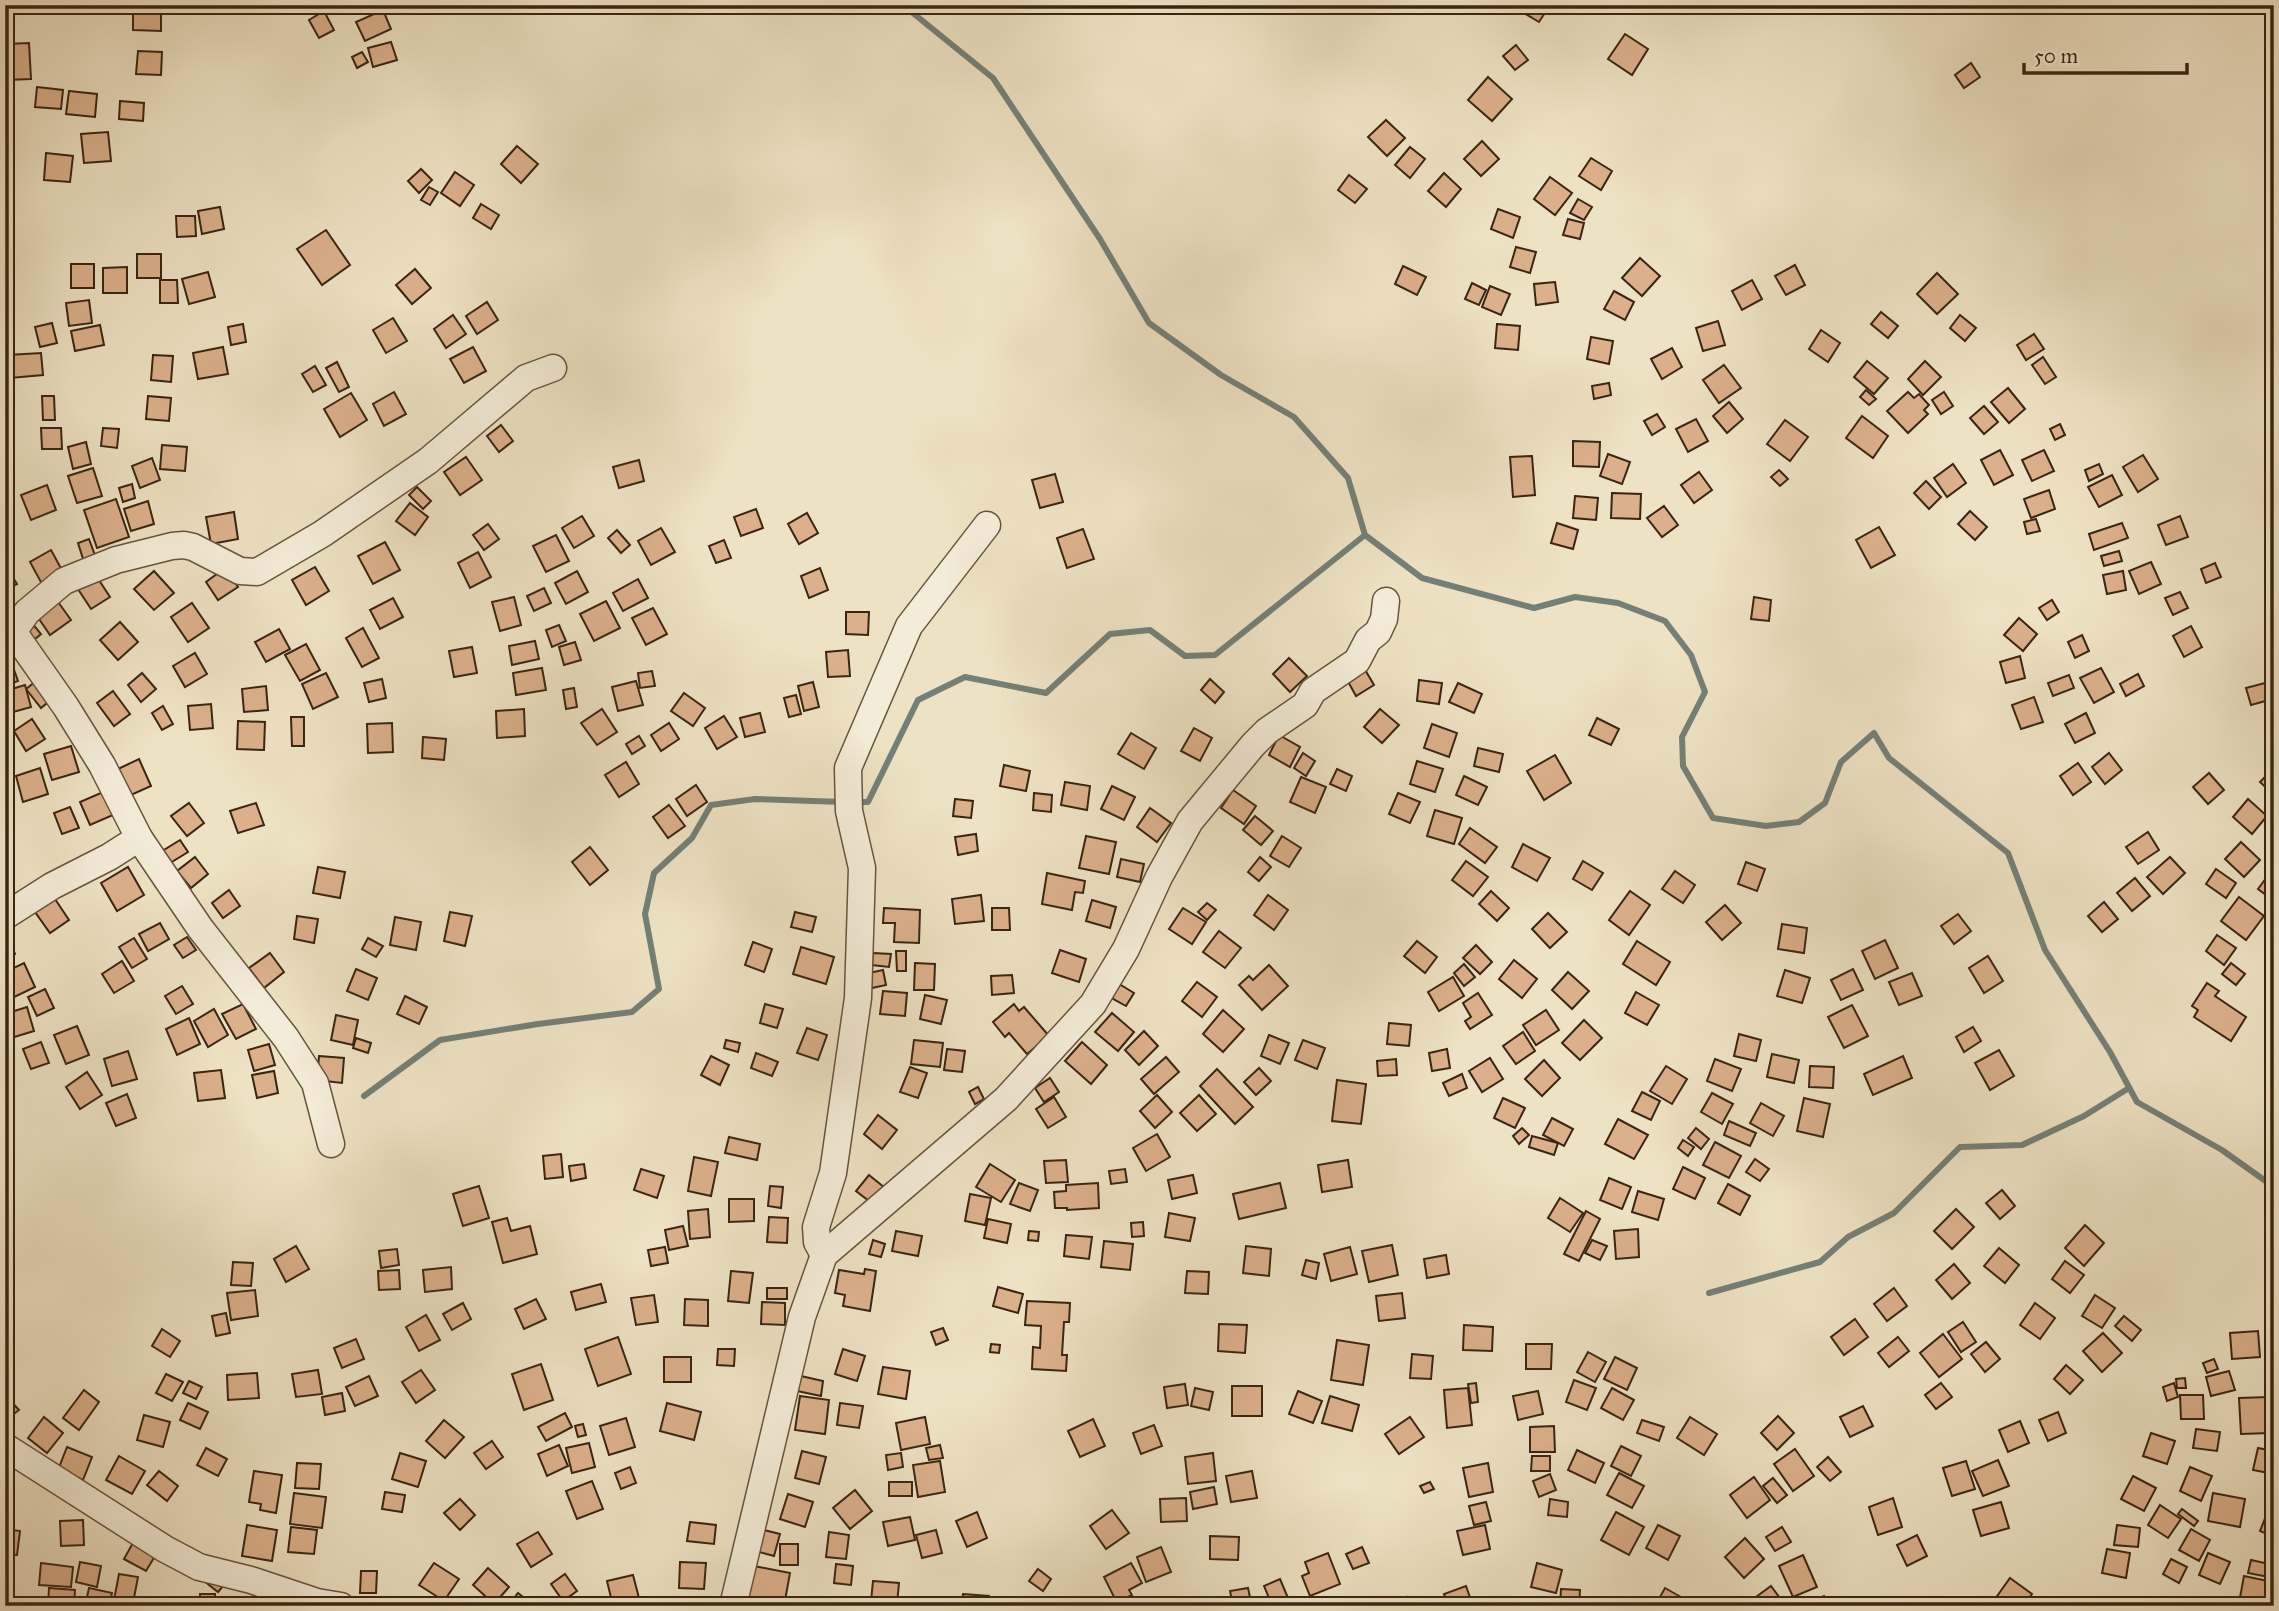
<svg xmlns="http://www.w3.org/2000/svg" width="2279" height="1611" font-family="'IM FELL Great Primer',serif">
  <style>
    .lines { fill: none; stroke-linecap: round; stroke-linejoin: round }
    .stream { stroke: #748076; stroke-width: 6 }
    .building { fill: #dbb08b; stroke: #3a2512; stroke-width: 2 }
    .minor-casing { stroke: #67543e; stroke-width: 29 }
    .minor { stroke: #f3ecd8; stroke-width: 26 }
  </style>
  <rect width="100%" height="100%" fill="#ede2c3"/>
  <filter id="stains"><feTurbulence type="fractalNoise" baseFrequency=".00286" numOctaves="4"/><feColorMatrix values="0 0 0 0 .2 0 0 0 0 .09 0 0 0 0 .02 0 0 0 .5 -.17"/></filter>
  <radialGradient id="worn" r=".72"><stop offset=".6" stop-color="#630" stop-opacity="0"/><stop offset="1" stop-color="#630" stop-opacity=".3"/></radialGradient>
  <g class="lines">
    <g class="stream">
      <path d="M903 5 993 78 1100 239 1149 323 1221 375 1294 417 1348 478 1365 535 1422 578 1534 608 1575 597 1618 603 1665 621 1691 655 1705 692 1682 737 1683 766 1713 818 1766 826 1799 822 1825 803 1841 762 1874 733 1889 758 2008 853 2045 950 2110 1052 2137 1102 2222 1150 2274 1187"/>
      <path d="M854 802H868L918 700 965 677 1046 693 1110 634 1150 630 1185 656 1215 655 1365 535"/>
      <path d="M364 1096 440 1040 538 1024 632 1012 659 989 645 914 654 873 692 838 711 805 755 799 843 802"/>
      <path d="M1709 1293 1820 1262 1848 1237 1894 1213 1960 1147 2022 1145 2084 1116 2129 1088"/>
    </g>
  </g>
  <g class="building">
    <path d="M1515 5H1550L1539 22 1514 7Z"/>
    <path d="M383 10 391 29 365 41 356 22Z"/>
    <path d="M133 11 161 13V31L133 30Z"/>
    <path d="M324 11 334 30 319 38 309 20Z"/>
    <path d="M1625 34 1648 49 1632 75 1608 59Z"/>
    <path d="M391 42 397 60 373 67 368 48Z"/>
    <path d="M29 43 31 79 5 80V44Z"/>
    <path d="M1516 45 1528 60 1515 70 1503 56Z"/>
    <path d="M138 51 162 52 161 75 136 74Z"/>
    <path d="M362 52 368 62 357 68 352 57Z"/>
    <path d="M1971 63 1980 77 1964 88 1955 75Z"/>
    <path d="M1488 77 1512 99 1492 121 1468 100Z"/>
    <path d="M37 87 63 90 61 109 35 107Z"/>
    <path d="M69 91 97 94 95 117 66 114Z"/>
    <path d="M5 96 10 97 6 119H5Z"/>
    <path d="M120 101 144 103 143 121 119 119Z"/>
    <path d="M1386 120 1405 138 1387 156 1368 137Z"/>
    <path d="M108 132 111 161 84 163 81 134Z"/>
    <path d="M1482 141 1499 159 1481 176 1464 159Z"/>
    <path d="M517 146 538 164 521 183 501 164Z"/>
    <path d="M1410 147 1425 159 1410 178 1395 165Z"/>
    <path d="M46 153 73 156 70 182 44 180Z"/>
    <path d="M1591 158 1612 171 1601 190 1579 176Z"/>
    <path d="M421 169 432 180 419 193 408 181Z"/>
    <path d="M455 172 474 185 460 206 441 193Z"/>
    <path d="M1444 173 1461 189 1446 207 1428 191Z"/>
    <path d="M1349 175 1367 189 1355 203 1338 190Z"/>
    <path d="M1550 177 1572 193 1555 215 1534 199Z"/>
    <path d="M429 187 438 192 430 205 421 200Z"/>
    <path d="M1578 199 1592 207 1584 220 1570 213Z"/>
    <path d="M481 204 499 215 491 229 473 218Z"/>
    <path d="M220 207 224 229 202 234 198 211Z"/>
    <path d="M1498 209 1520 217 1513 238 1491 229Z"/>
    <path d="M176 216H195L196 236 177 237Z"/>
    <path d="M1568 219 1584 223 1580 239 1563 235Z"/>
    <path d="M326 230 350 265 322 285 297 249Z"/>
    <path d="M1516 247 1536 252 1530 273 1510 267Z"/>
    <rect x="137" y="254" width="24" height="24"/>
    <path d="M1640 258 1660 276 1642 296 1622 278Z"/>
    <rect x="71" y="264" width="23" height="24"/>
    <path d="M1795 265 1805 285 1786 295 1775 276Z"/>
    <path d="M1403 266 1426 277 1417 295 1395 284Z"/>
    <path d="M127 267V293H103V268Z"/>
    <path d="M415 269 431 288 412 304 396 285Z"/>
    <path d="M208 272 215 297 189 304 182 279Z"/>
    <path d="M1937 273 1958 294 1937 314 1917 294Z"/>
    <path d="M160 280H177L178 303H160Z"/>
    <path d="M1752 280 1762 299 1742 310 1732 291Z"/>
    <path d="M1555 282 1558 302 1536 305 1534 284Z"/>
    <path d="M1472 283 1486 290 1479 305 1465 299Z"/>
    <path d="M1490 286 1510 294 1501 315 1482 307Z"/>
    <path d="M1614 291 1634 302 1625 320 1604 309Z"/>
    <path d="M89 300 92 323 69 326 66 303Z"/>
    <path d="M487 302 498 320 477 334 466 316Z"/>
    <path d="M1881 312 1898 326 1888 338 1871 324Z"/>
    <path d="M453 315 466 334 446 348 434 329Z"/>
    <path d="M1960 315 1976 328 1965 341 1950 328Z"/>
    <path d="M393 318 407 341 386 353 373 330Z"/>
    <path d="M1718 321 1725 345 1703 351 1696 328Z"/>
    <path d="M52 323 57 343 40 347 35 327Z"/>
    <path d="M243 324 246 342 231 345 228 327Z"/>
    <path d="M1497 324 1520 326 1518 350 1495 348Z"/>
    <path d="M100 325 104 345 75 351 71 331Z"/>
    <path d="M1821 330 1840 343 1828 362 1809 349Z"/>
    <path d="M2034 334 2044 349 2026 360 2017 345Z"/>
    <path d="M1591 337 1613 341 1609 364 1587 359Z"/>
    <path d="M223 347 228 374 198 379 193 353Z"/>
    <path d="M473 347 486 371 464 383 450 359Z"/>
    <path d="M1672 348 1682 367 1662 379 1651 359Z"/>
    <path d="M41 353 43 375 10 378 8 355Z"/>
    <path d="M153 355 173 356 171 382 151 380Z"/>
    <path d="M2043 357 2056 377 2045 384 2032 365Z"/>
    <path d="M1867 361 1888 378 1874 394 1854 377Z"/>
    <path d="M1925 361 1941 377 1923 395 1908 379Z"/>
    <path d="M337 362 349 387 339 392 326 368Z"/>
    <path d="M1724 365 1741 388 1719 403 1703 380Z"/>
    <path d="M315 366 326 385 313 392 302 374Z"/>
    <path d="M1609 383 1611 395 1594 399 1592 386Z"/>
    <path d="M2008 388 2025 409 2009 423 1991 402Z"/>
    <path d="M1866 390 1876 399 1869 405 1860 397Z"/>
    <path d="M394 392 406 414 384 426 373 404Z"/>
    <path d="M1908 392 1914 398 1919 394 1929 405 1924 410 1928 414 1908 433 1887 411Z"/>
    <path d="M1944 392 1953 406 1941 414 1932 400Z"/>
    <path d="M351 393 367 420 340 437 324 409Z"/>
    <path d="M42 396H54L55 420H43Z"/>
    <path d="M148 396 171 398 169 421 146 419Z"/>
    <path d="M1729 402 1743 419 1727 433 1713 416Z"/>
    <path d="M1984 406 1998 422 1984 434 1970 418Z"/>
    <path d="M1657 414 1665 427 1652 435 1644 421Z"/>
    <path d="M1862 416 1888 436 1873 458 1846 438Z"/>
    <path d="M1696 419 1708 441 1688 452 1676 429Z"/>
    <path d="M1785 420 1808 437 1790 461 1767 444Z"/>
    <path d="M2060 424 2065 435 2055 440 2050 429Z"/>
    <path d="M501 425 513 441 499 452 487 436Z"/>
    <path d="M41 428H61L62 449H42Z"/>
    <path d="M103 428 119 429 117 448 101 446Z"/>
    <path d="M1573 441 1600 442 1599 467 1573 466Z"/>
    <path d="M86 442 91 464 73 469 68 447Z"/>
    <path d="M162 445 187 447 185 471 160 469Z"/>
    <path d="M2000 450 2013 475 1994 485 1981 460Z"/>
    <path d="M2044 450 2054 471 2032 481 2022 460Z"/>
    <path d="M1608 454 1630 462 1622 484 1600 476Z"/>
    <path d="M2143 455 2158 479 2138 492 2123 467Z"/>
    <path d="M1532 456 1535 495 1513 497 1510 457Z"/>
    <path d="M466 457 482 480 460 495 444 472Z"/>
    <path d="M152 458 160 480 140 488 132 466Z"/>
    <path d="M639 460 644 481 619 488 613 467Z"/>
    <path d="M1953 464 1966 483 1947 497 1934 478Z"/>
    <path d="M2099 464 2103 474 2089 481 2085 470Z"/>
    <path d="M93 468 102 496 77 503 68 476Z"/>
    <path d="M1779 470 1788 479 1780 486 1771 477Z"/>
    <path d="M1699 472 1712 490 1694 503 1681 485Z"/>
    <path d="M1055 474 1063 502 1040 508 1032 480Z"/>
    <path d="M2112 475 2122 495 2099 507 2088 487Z"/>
    <path d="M1926 481 1941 497 1929 509 1914 493Z"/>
    <path d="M132 484 135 498 123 502 119 488Z"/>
    <path d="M47 485 56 510 31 520 21 495Z"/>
    <path d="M417 487 431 501 423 509 409 495Z"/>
    <path d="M2049 490 2055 509 2031 518 2024 499Z"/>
    <path d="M1612 493 1641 494 1640 519 1611 518Z"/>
    <path d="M1575 496 1598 498 1596 520 1573 518Z"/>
    <path d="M116 499 129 537 97 548 84 510Z"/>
    <path d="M148 501 154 524 131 531 124 509Z"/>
    <path d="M410 503 428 517 415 535 396 521Z"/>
    <path d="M1664 506 1678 525 1662 537 1647 518Z"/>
    <path d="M756 509 763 528 741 536 734 517Z"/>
    <path d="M1970 511 1987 527 1975 540 1958 524Z"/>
    <path d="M234 512 238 539 211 544 206 517Z"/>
    <path d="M807 513 818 533 799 544 788 524Z"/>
    <path d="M582 516 594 536 574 548 562 528Z"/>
    <path d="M2180 516 2188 537 2166 545 2158 525Z"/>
    <path d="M2036 519 2040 531 2027 534 2024 522Z"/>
    <path d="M1557 523 1578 530 1573 549 1551 543Z"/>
    <path d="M2122 523 2128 538 2094 550 2089 534Z"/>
    <path d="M488 524 499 539 484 550 473 535Z"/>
    <path d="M1879 527 1895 555 1871 568 1856 540Z"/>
    <path d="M661 528 675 552 651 565 638 541Z"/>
    <path d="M1083 529 1094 559 1067 568 1057 538Z"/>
    <path d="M617 530 630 545 621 553 608 538Z"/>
    <path d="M556 535 569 561 546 572 533 546Z"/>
    <path d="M89 539 96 558 84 562 78 543Z"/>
    <path d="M724 540 731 558 716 563 709 546Z"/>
    <path d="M385 542 400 570 373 584 358 556Z"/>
    <path d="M51 550 63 572 42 584 30 562Z"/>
    <path d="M2119 551 2122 561 2104 566 2101 556Z"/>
    <path d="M478 552 491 577 470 588 458 563Z"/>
    <path d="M2151 562 2161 584 2139 594 2129 571Z"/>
    <path d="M2215 563 2221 577 2206 583 2201 569Z"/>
    <path d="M5 564 17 584 5 590Z"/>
    <path d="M315 567 329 591 306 605 292 580Z"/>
    <path d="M225 568 238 587 218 600 206 582Z"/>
    <path d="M820 568 828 590 809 598 801 576Z"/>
    <path d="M154 571 174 593 154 610 134 589Z"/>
    <path d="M577 571 588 592 566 604 555 583Z"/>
    <path d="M2123 571 2126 590 2107 594 2103 575Z"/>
    <path d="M95 574 110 597 91 609 76 586Z"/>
    <path d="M638 579 648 598 623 611 613 593Z"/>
    <path d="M544 588 551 603 534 611 527 596Z"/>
    <path d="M2180 592 2188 608 2173 615 2165 598Z"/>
    <path d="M514 597 521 625 500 631 492 602Z"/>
    <path d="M1754 597 1771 600 1769 621 1751 619Z"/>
    <path d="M393 598 403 617 380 629 370 610Z"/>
    <path d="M56 599 71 620 50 635 35 613Z"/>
    <path d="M2052 600 2059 612 2047 620 2039 608Z"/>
    <path d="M606 601 620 628 594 641 580 614Z"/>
    <path d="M192 603 209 628 188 642 171 617Z"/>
    <path d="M653 608 667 634 646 645 632 618Z"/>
    <path d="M846 612H869L868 635 846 634Z"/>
    <path d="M2019 618 2037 634 2023 651 2004 635Z"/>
    <path d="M31 622 41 634 30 643 20 631Z"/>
    <path d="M120 622 138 642 118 660 100 640Z"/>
    <path d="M559 625 566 641 552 647 546 630Z"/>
    <path d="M2191 626 2202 647 2184 657 2173 636Z"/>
    <path d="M363 628 379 658 362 667 346 638Z"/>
    <path d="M279 629 290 649 266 662 255 642Z"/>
    <path d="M2082 635 2089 651 2075 658 2068 642Z"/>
    <path d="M535 641 539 659 512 665 509 646Z"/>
    <path d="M575 642 581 660 564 665 559 647Z"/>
    <path d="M306 644 320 670 300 681 285 655Z"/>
    <path d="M472 647 477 673 454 677 449 651Z"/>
    <path d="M848 650 850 676 828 677 826 652Z"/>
    <path d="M195 653 207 674 185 687 173 666Z"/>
    <path d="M2020 656 2025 678 2006 683 2000 662Z"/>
    <path d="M1289 658 1307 676 1290 692 1273 674Z"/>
    <path d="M12 664 18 681 5 686V667Z"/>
    <path d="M542 668 546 690 516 695 513 673Z"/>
    <path d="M1364 668 1374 685 1356 696 1346 678Z"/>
    <path d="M2101 668 2114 692 2094 703 2080 678Z"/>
    <path d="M652 671 655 686 640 688 638 673Z"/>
    <path d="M142 673 156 689 141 702 128 685Z"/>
    <path d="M326 673 338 697 313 709 302 684Z"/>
    <path d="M2138 674 2144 686 2126 696 2120 684Z"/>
    <path d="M2069 675 2074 688 2053 696 2048 683Z"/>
    <path d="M39 679 53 698 41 708 26 689Z"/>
    <path d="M382 679 386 698 369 702 364 683Z"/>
    <path d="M1210 679 1224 692 1215 703 1201 690Z"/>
    <path d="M1419 680 1442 683 1439 704 1417 701Z"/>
    <path d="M636 681 643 705 618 711 612 687Z"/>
    <path d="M813 682 819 707 804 711 798 686Z"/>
    <path d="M1458 683 1482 694 1474 713 1449 702Z"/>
    <path d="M2265 683 2269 700 2251 705 2246 688Z"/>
    <path d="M25 685 31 707 6 714 5 691Z"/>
    <path d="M266 686 268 710 244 712 242 689Z"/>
    <path d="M574 688 577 707 566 709 563 690Z"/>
    <path d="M113 691 130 714 114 726 97 703Z"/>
    <path d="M684 693 705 708 693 726 671 711Z"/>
    <path d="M796 695 801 714 789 717 784 698Z"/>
    <path d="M2034 697 2043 722 2021 729 2012 705Z"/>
    <path d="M211 704 213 728 190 730 188 706Z"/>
    <path d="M163 706 173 724 162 730 152 713Z"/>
    <path d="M524 709 525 736 497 738 496 711Z"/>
    <path d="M602 709 617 732 597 745 581 723Z"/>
    <path d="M1380 709 1399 725 1382 743 1364 727Z"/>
    <path d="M760 713 765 732 745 737 740 718Z"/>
    <path d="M2086 713 2095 733 2075 743 2065 724Z"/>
    <path d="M724 716 737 737 717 749 705 728Z"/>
    <path d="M291 717H304V746H292Z"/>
    <path d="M1597 718 1619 729 1611 745 1589 735Z"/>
    <path d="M32 719 45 739 26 751 14 731Z"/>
    <path d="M238 721 265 722 264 750 237 749Z"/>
    <path d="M392 723 393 752 368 753 367 724Z"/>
    <path d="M669 723 679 739 661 751 651 735Z"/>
    <path d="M1432 724 1457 733 1449 757 1424 748Z"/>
    <path d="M1194 728 1212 738 1200 761 1181 751Z"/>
    <path d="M1131 733 1156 748 1144 769 1118 754Z"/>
    <path d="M1279 735 1300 747 1290 767 1269 755Z"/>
    <path d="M639 736 645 746 632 754 626 744Z"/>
    <path d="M423 737 446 739 444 760 422 758Z"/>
    <path d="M71 746 79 772 52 780 44 754Z"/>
    <path d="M1478 748 1503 754 1499 772 1474 766Z"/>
    <path d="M1303 753 1315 761 1306 776 1294 768Z"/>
    <path d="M2109 753 2122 770 2105 784 2092 767Z"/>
    <path d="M1555 755 1571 783 1544 800 1527 771Z"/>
    <path d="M139 759 151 786 131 795 118 769Z"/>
    <path d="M1417 761 1443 769 1435 792 1410 784Z"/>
    <path d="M626 762 639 784 619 797 605 775Z"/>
    <path d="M2078 763 2091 782 2073 795 2060 776Z"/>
    <path d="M1004 765 1030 771 1026 791 1000 786Z"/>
    <path d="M40 768 48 794 23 802 16 776Z"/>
    <path d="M2274 768V795L2260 782Z"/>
    <path d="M1337 769 1352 776 1346 791 1330 784Z"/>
    <path d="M2209 773 2224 790 2208 804 2193 787Z"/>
    <path d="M1464 776 1487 787 1478 805 1456 795Z"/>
    <path d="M1301 777 1326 787 1315 813 1290 802Z"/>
    <path d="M1065 782 1090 786 1087 810 1061 805Z"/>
    <path d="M696 785 707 802 687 816 676 799Z"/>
    <path d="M1112 786 1135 797 1124 820 1101 809Z"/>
    <path d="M5 788 13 807 5 811Z"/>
    <path d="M1233 790 1256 806 1244 824 1221 808Z"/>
    <path d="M103 792 113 815 90 825 80 802Z"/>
    <path d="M1034 793 1052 795 1051 812 1033 810Z"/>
    <path d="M1398 793 1420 802 1410 823 1389 814Z"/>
    <path d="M955 799 973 801 971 818 953 816Z"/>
    <path d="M2248 799 2267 816 2252 834 2233 817Z"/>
    <path d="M189 803 204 823 187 836 171 816Z"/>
    <path d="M256 803 264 825 238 833 230 811Z"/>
    <path d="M669 805 685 826 668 838 653 817Z"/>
    <path d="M70 807 79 828 62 834 54 813Z"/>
    <path d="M1150 808 1171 823 1157 842 1137 827Z"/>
    <path d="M1435 810 1462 818 1454 844 1427 836Z"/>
    <path d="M1255 816 1273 831 1261 845 1243 830Z"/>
    <path d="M1470 828 1497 847 1485 863 1459 844Z"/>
    <path d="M2148 832 2159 850 2138 864 2126 847Z"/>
    <path d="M976 834 978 851 958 855 955 837Z"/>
    <path d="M1086 836 1116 842 1109 874 1079 868Z"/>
    <path d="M1282 836 1301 848 1289 867 1270 856Z"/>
    <path d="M180 840 188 852 167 865 159 853Z"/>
    <path d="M2241 842 2260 860 2244 877 2225 859Z"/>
    <path d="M1523 844 1550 858 1537 881 1512 867Z"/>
    <path d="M590 847 608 870 590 885 572 862Z"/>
    <path d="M195 857 208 874 191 888 177 871Z"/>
    <path d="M1260 857 1271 867 1259 881 1248 872Z"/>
    <path d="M2170 857 2185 873 2163 894 2147 877Z"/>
    <path d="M1121 859 1144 864 1140 882 1117 877Z"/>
    <path d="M1466 861 1488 877 1473 896 1452 880Z"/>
    <path d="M1583 861 1603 873 1592 890 1573 879Z"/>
    <path d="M1746 862 1765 869 1757 891 1738 884Z"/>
    <path d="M128 867 144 895 117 911 101 883Z"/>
    <path d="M318 867 345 872 340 898 313 893Z"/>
    <path d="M2216 869 2236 883 2226 898 2206 884Z"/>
    <path d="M1675 871 1695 885 1683 903 1662 889Z"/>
    <path d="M1047 873 1085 881 1083 893 1075 892 1072 910 1042 904Z"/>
    <path d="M2267 877 2274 882V901L2258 889Z"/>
    <path d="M2135 878 2150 896 2132 911 2117 893Z"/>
    <path d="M229 890 240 906 223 918 212 903Z"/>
    <path d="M1491 891 1509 908 1497 921 1479 904Z"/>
    <path d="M1630 891 1650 905 1629 935 1609 920Z"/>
    <path d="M981 895 984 921 955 924 952 899Z"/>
    <path d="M1268 895 1288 910 1274 930 1254 915Z"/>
    <path d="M2239 897 2264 916 2246 940 2221 921Z"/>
    <path d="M55 899 69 920 50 933 35 912Z"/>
    <path d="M1092 900 1116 907 1110 928 1086 921Z"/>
    <path d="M2104 902 2118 919 2102 932 2088 916Z"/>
    <path d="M1207 903 1216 910 1207 920 1198 912Z"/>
    <path d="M1725 905 1741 923 1722 940 1706 922Z"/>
    <path d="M884 908 920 910 919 943 894 942 895 923H883Z"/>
    <path d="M992 908H1009L1010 930H992Z"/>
    <path d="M1183 908 1206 922 1192 944 1169 929Z"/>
    <path d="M450 912 472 916 465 946 444 941Z"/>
    <path d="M795 912 816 917 812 932 791 927Z"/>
    <path d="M1548 913 1567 932 1550 948 1532 929Z"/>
    <path d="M1958 914 1971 931 1954 944 1941 926Z"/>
    <path d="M297 916 318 919 314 943 294 939Z"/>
    <path d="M395 917 421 922 416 950 390 945Z"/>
    <path d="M160 923 169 939 148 951 139 934Z"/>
    <path d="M1782 924 1807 928 1804 953 1778 949Z"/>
    <path d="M1219 931 1241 948 1225 968 1203 952Z"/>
    <path d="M2217 935 2236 948 2224 965 2206 951Z"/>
    <path d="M187 937 196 950 183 958 174 945Z"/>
    <path d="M134 938 147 959 132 968 119 947Z"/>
    <path d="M368 938 383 946 376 957 362 949Z"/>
    <path d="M1885 940 1898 968 1875 979 1862 951Z"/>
    <path d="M1417 941 1437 957 1425 973 1404 956Z"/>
    <path d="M1637 941 1670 962 1656 985 1623 964Z"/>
    <path d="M10 942 15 954 5 958V944Z"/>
    <path d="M753 942 772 949 764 972 745 965Z"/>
    <path d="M1476 945 1492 962 1480 974 1463 958Z"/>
    <path d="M801 947 834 957 826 984 793 974Z"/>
    <path d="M1060 950 1086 959 1079 982 1052 973Z"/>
    <path d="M896 951H906V971H897Z"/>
    <path d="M270 953 284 972 264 988 249 968Z"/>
    <path d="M873 953 891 954 889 967 872 965Z"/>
    <path d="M1988 956 2003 981 1984 993 1969 968Z"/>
    <path d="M1514 960 1537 979 1522 998 1499 979Z"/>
    <path d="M122 961 134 981 114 993 102 974Z"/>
    <path d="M24 963 35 987 6 1001 5 972Z"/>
    <path d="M915 963 935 964 934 990H914Z"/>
    <path d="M2231 963 2245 974 2236 985 2222 974Z"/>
    <path d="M1464 964 1475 977 1464 986 1454 973Z"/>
    <path d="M1269 965 1288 986 1262 1010 1239 985 1249 976 1253 980Z"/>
    <path d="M356 969 377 978 368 1000 347 991Z"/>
    <path d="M1853 969 1863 990 1841 1000 1831 980Z"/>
    <path d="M883 970 886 985 872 988 869 973Z"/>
    <path d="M1785 970 1810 978 1802 1003 1777 996Z"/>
    <path d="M1568 972 1589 991 1572 1009 1552 990Z"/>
    <path d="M1912 973 1922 996 1899 1005 1889 982Z"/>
    <path d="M1012 975 1014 993 992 995 991 976Z"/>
    <path d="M1453 977 1464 996 1439 1011 1428 992Z"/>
    <path d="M1116 982 1134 993 1126 1006 1108 996Z"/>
    <path d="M1197 982 1217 997 1202 1017 1182 1001Z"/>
    <path d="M2207 983 2219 991 2215 996 2246 1017 2231 1041 2194 1017 2198 1010 2192 1006Z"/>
    <path d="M182 986 193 1004 176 1014 165 996Z"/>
    <path d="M45 989 54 1008 37 1016 28 997Z"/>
    <path d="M883 991 907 993 905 1016 880 1014Z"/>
    <path d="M1636 992 1659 1005 1647 1025 1625 1013Z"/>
    <path d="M1478 993 1492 1015 1470 1029 1465 1021 1471 1017 1463 1003Z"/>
    <path d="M925 995 947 1000 941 1024 920 1019Z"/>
    <path d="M405 996 427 1007 419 1024 397 1014Z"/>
    <path d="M243 1004 256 1029 236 1039 222 1014Z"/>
    <path d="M765 1004 783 1009 777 1028 760 1023Z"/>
    <path d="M1014 1004 1019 1011 1024 1007 1049 1036 1027 1054 1009 1033 1005 1037 993 1022Z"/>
    <path d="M1852 1005 1868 1036 1844 1048 1828 1017Z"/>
    <path d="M27 1007 34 1031 11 1038 5 1014Z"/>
    <path d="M214 1009 228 1035 208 1047 194 1021Z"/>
    <path d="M1223 1010 1244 1029 1223 1052 1203 1034Z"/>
    <path d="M1546 1010 1559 1030 1536 1045 1523 1025Z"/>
    <path d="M1112 1013 1134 1032 1118 1051 1095 1032Z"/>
    <path d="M336 1015 358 1020 353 1045 331 1040Z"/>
    <path d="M189 1018 200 1044 177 1055 166 1029Z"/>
    <path d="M1584 1020 1602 1038 1580 1060 1562 1043Z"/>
    <path d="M1389 1023 1411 1025 1409 1046 1387 1044Z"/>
    <path d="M77 1026 89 1055 66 1064 54 1035Z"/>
    <path d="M1973 1027 1981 1041 1964 1052 1956 1037Z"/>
    <path d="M807 1028 827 1035 818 1060 797 1053Z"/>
    <path d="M1144 1031 1158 1046 1139 1065 1125 1050Z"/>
    <path d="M1523 1032 1535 1051 1516 1064 1503 1046Z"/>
    <path d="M1739 1034 1761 1040 1756 1061 1734 1056Z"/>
    <path d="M1269 1035 1289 1043 1280 1064 1261 1056Z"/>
    <path d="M356 1038 371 1043 368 1053 353 1048Z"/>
    <path d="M726 1040 740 1043 738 1052 724 1048Z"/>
    <path d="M914 1040 943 1043 940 1067 911 1064Z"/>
    <path d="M1303 1040 1325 1048 1317 1069 1295 1060Z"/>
    <path d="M41 1042 49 1063 31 1069 23 1049Z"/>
    <path d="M1082 1042 1107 1065 1091 1084 1065 1061Z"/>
    <path d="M269 1044 275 1065 254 1071 248 1050Z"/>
    <path d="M947 1049 965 1051 962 1072 944 1070Z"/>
    <path d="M1447 1049 1450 1068 1432 1071 1429 1053Z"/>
    <path d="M1999 1050 2014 1076 1990 1090 1975 1063Z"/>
    <path d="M128 1051 137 1079 112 1086 104 1059Z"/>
    <path d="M756 1053 778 1062 772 1076 751 1068Z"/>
    <path d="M1772 1054 1799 1060 1794 1083 1767 1077Z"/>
    <path d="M319 1056 344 1058 342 1083 317 1080Z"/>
    <path d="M711 1056 729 1065 720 1085 701 1075Z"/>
    <path d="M1903 1056 1912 1078 1873 1095 1864 1074Z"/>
    <path d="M1166 1057 1179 1072 1154 1094 1141 1079Z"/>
    <path d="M1490 1058 1503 1079 1482 1092 1469 1071Z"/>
    <path d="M1396 1059 1397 1075 1378 1076 1377 1061Z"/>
    <path d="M1715 1059 1741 1069 1732 1091 1707 1081Z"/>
    <path d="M1544 1060 1560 1078 1542 1096 1525 1079Z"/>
    <path d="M1666 1066 1687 1079 1672 1104 1650 1091Z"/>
    <path d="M1810 1066 1834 1067 1833 1088 1809 1087Z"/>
    <path d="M910 1067 927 1073 918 1098 900 1092Z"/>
    <path d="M1259 1068 1271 1081 1256 1095 1244 1082Z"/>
    <path d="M1217 1069 1253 1107 1235 1124 1200 1086Z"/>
    <path d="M221 1070 225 1098 198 1101 194 1073Z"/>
    <path d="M274 1071 278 1093 257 1098 252 1075Z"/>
    <path d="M87 1072 102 1095 80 1109 66 1087Z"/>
    <path d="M1462 1074 1467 1088 1449 1096 1443 1083Z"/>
    <path d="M1050 1078 1059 1092 1044 1102 1035 1088Z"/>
    <path d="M1337 1080 1366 1084 1361 1124 1332 1121Z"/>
    <path d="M978 1087 984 1099 975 1104 969 1092Z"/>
    <path d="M1642 1092 1660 1101 1651 1120 1632 1111Z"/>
    <path d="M1712 1093 1733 1104 1722 1124 1701 1112Z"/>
    <path d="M127 1094 136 1118 116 1126 106 1103Z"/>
    <path d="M1157 1095 1172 1112 1155 1128 1140 1111Z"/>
    <path d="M1199 1095 1216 1114 1197 1131 1180 1113Z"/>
    <path d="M1054 1097 1066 1117 1048 1128 1036 1109Z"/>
    <path d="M1503 1098 1525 1108 1515 1128 1494 1118Z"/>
    <path d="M1804 1098 1830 1104 1823 1137 1797 1131Z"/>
    <path d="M1761 1103 1784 1116 1773 1136 1750 1123Z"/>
    <path d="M878 1115 897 1130 882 1149 864 1134Z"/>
    <path d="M1552 1118 1573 1129 1564 1146 1543 1135Z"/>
    <path d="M1618 1119 1648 1135 1634 1159 1605 1144Z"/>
    <path d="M1729 1121 1756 1133 1750 1146 1724 1135Z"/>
    <path d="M1522 1128 1529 1135 1519 1144 1513 1136Z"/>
    <path d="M1696 1128 1709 1139 1701 1149 1688 1138Z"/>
    <path d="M1157 1134 1170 1157 1146 1171 1133 1148Z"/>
    <path d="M1532 1136 1558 1143 1554 1155 1529 1147Z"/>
    <path d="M729 1137 760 1144 757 1160 725 1153Z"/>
    <path d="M5 1140 12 1155 5 1158Z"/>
    <path d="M1683 1140 1694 1147 1688 1156 1678 1148Z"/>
    <path d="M1715 1142 1741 1156 1729 1178 1703 1165Z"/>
    <path d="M561 1154 563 1177 545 1179 543 1156Z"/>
    <path d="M694 1157 718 1162 711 1196 688 1191Z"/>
    <path d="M1755 1159 1769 1169 1760 1181 1746 1172Z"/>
    <path d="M1066 1160 1068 1182 1046 1183 1044 1161Z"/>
    <path d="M1348 1160 1352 1187 1322 1192 1318 1165Z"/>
    <path d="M584 1164 586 1178 571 1181 569 1166Z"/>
    <path d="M990 1164 1015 1180 1001 1202 976 1187Z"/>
    <path d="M1683 1167 1705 1178 1695 1199 1673 1189Z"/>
    <path d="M641 1169 664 1176 657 1198 634 1190Z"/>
    <path d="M1125 1169 1127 1182 1111 1184 1109 1171Z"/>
    <path d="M869 1175 885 1188 873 1204 856 1191Z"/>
    <path d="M1193 1175 1197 1193 1172 1199 1168 1180Z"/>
    <path d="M1609 1178 1631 1187 1622 1209 1600 1200Z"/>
    <path d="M1019 1183 1038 1190 1030 1211 1010 1204Z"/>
    <path d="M1098 1183 1099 1208 1067 1210V1208H1055L1054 1192 1066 1191V1185Z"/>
    <path d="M1280 1183 1286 1208 1239 1219 1233 1194Z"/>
    <path d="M1728 1184 1750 1196 1740 1215 1718 1203Z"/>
    <path d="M479 1186 489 1218 463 1226 453 1194Z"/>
    <path d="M770 1186 783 1187 781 1208 768 1206Z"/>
    <path d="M2002 1190 2015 1206 2000 1219 1986 1203Z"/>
    <path d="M1638 1191 1664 1199 1658 1220 1632 1212Z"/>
    <path d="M970 1194 991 1198 985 1225 965 1221Z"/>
    <path d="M1560 1198 1583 1213 1570 1232 1548 1218Z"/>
    <path d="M729 1199H754V1221L729 1222Z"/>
    <path d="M708 1209 710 1237 690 1239 688 1211Z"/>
    <path d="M1956 1209 1974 1227 1952 1249 1934 1231Z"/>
    <path d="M1586 1211 1600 1219 1579 1261 1564 1254Z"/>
    <path d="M1169 1213 1195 1218 1190 1241 1165 1237Z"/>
    <path d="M769 1217 788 1218 787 1243 767 1242Z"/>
    <path d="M507 1218 511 1231 530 1226 537 1254 503 1263 492 1222Z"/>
    <path d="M988 1219 1011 1224 1007 1243 984 1238Z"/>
    <path d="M1143 1222 1144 1236 1132 1237 1131 1223Z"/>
    <path d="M2085 1225 2104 1243 2084 1266 2065 1248Z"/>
    <path d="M683 1226 688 1246 669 1250 665 1230Z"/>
    <path d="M1638 1229 1639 1257 1616 1259 1614 1231Z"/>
    <path d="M896 1231 922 1236 918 1256 892 1251Z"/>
    <path d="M1029 1231 1039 1232 1038 1241 1028 1240Z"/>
    <path d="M1066 1235 1092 1237 1089 1259 1064 1256Z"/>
    <path d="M873 1240 885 1244 881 1257 869 1254Z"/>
    <path d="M1592 1240 1607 1246 1600 1260 1585 1253Z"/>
    <path d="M1104 1241 1133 1244 1130 1270 1101 1267Z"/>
    <path d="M1392 1245 1398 1275 1369 1282 1362 1251Z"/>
    <path d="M296 1246 309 1269 286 1282 274 1259Z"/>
    <path d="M1246 1246 1271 1249 1269 1276 1243 1273Z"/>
    <path d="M665 1247 668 1263 651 1266 648 1250Z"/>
    <path d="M1350 1247 1357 1274 1331 1281 1324 1254Z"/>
    <path d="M1999 1248 2019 1265 2005 1283 1984 1266Z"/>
    <path d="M397 1249 399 1265 381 1268 379 1251Z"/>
    <path d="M1446 1255 1449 1274 1427 1278 1424 1259Z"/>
    <path d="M1306 1260 1319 1263 1316 1279 1302 1275Z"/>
    <path d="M2065 1261 2084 1275 2070 1293 2052 1279Z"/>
    <path d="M233 1262 253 1263 251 1286 231 1285Z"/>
    <path d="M1954 1264 1970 1283 1952 1299 1936 1280Z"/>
    <path d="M451 1267 452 1289 425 1292 423 1270Z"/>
    <path d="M865 1269 876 1271 870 1311 843 1306 845 1295 835 1293 839 1270 864 1274Z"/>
    <path d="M399 1270 400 1289 379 1290 378 1271Z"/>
    <path d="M731 1271 753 1273 749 1303 728 1301Z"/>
    <path d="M1187 1271 1209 1272 1208 1294 1185 1293Z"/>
    <path d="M601 1284 606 1302 576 1310 571 1292Z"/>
    <path d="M998 1287 1023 1294 1018 1313 993 1306Z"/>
    <rect x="767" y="1288" width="20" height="11"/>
    <path d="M1894 1288 1907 1306 1887 1321 1874 1304Z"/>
    <path d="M255 1290 258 1316 231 1320 227 1293Z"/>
    <path d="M1402 1293 1405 1318 1379 1321 1376 1296Z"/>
    <path d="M654 1295 658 1322 636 1325 631 1298Z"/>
    <path d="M2095 1295 2115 1308 2102 1328 2082 1316Z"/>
    <path d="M536 1299 546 1319 524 1329 515 1309Z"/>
    <path d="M685 1299 708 1300V1326L684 1325Z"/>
    <path d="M1027 1301 1070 1303 1069 1322H1064L1062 1355H1067L1066 1371 1032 1369 1033 1347 1040 1348 1041 1326 1025 1325Z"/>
    <path d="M762 1302 785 1303V1325L761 1324Z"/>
    <path d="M463 1303 471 1319 452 1330 443 1314Z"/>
    <path d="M2035 1303 2055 1318 2040 1339 2020 1325Z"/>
    <path d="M226 1313 230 1333 216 1336 212 1316Z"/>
    <path d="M426 1315 440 1340 419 1351 406 1327Z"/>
    <path d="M2124 1316 2141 1330 2132 1341 2115 1326Z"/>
    <path d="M1855 1319 1868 1337 1844 1355 1831 1337Z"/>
    <path d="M1963 1322 1976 1342 1961 1352 1948 1332Z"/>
    <path d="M1219 1324 1247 1325 1245 1353 1218 1351Z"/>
    <path d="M1464 1325 1493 1327 1492 1351 1463 1350Z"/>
    <path d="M943 1328 948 1340 936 1345 931 1332Z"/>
    <path d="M162 1329 180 1341 170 1357 152 1346Z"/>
    <path d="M2258 1331 2260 1357 2232 1359 2230 1333Z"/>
    <path d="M2103 1333 2122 1353 2102 1372 2083 1351Z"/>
    <path d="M1943 1334 1962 1359 1939 1377 1920 1353Z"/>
    <path d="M618 1337 631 1374 598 1386 585 1349Z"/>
    <path d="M1898 1337 1909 1351 1889 1367 1878 1353Z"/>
    <path d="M356 1339 364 1359 342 1368 334 1348Z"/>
    <path d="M1337 1340 1369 1345 1363 1385 1331 1380Z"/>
    <path d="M1986 1342 2000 1359 1985 1372 1971 1354Z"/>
    <path d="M991 1344 1000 1345 999 1353 990 1352Z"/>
    <path d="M1526 1344H1552L1551 1369H1526Z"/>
    <path d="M718 1349H735L734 1366 717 1365Z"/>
    <path d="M843 1349 865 1356 857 1381 835 1374Z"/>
    <path d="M1588 1352 1606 1362 1595 1382 1577 1372Z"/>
    <path d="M1412 1354 1433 1356 1431 1379 1410 1378Z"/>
    <rect x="664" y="1357" width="27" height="25"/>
    <path d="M1615 1357 1637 1368 1627 1390 1604 1379Z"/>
    <path d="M2214 1359 2218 1369 2207 1373 2203 1363Z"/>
    <path d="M541 1364 553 1400 524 1410 512 1374Z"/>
    <path d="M2066 1365 2083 1380 2070 1394 2054 1379Z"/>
    <path d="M883 1367 910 1371 906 1399 878 1394Z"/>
    <path d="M318 1370 322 1394 296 1397 292 1374Z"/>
    <path d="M421 1370 435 1390 416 1403 402 1382Z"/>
    <path d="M2229 1371 2235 1390 2211 1396 2206 1377Z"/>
    <path d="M257 1373 259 1398 228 1400 227 1375Z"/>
    <path d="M166 1374 183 1382 172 1401 156 1393Z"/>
    <path d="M369 1376 378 1396 355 1406 346 1387Z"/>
    <path d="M801 1376 823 1381 821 1396 797 1391Z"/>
    <path d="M2185 1378 2186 1388H2177L2176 1379Z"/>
    <path d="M1574 1380 1596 1388 1587 1410 1566 1402Z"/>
    <path d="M189 1381 202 1387 196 1399 183 1393Z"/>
    <path d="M1476 1383 1478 1402 1471 1403 1468 1384Z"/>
    <path d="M1941 1383 1952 1397 1936 1409 1925 1395Z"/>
    <path d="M2174 1383 2178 1397 2167 1401 2163 1387Z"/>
    <path d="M1185 1384 1188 1405 1167 1408 1164 1387Z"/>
    <rect x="1232" y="1386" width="30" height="30"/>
    <path d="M1195 1388 1213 1392 1209 1410 1191 1406Z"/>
    <path d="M1468 1388 1472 1425 1447 1428 1444 1390Z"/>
    <path d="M1612 1388 1634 1400 1623 1420 1601 1408Z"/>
    <path d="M84 1390 99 1402 79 1430 63 1418Z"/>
    <path d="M1298 1391 1322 1401 1313 1423 1289 1414Z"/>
    <path d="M1538 1391 1543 1414 1518 1420 1513 1396Z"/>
    <path d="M342 1393 345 1411 325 1415 322 1397Z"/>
    <path d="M5 1395 19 1410 5 1421Z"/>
    <path d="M2180 1395H2203L2204 1419H2181Z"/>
    <path d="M800 1396 829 1400 825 1434 795 1430Z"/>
    <path d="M1330 1396 1359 1405 1352 1431 1322 1423Z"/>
    <path d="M2269 1397 2270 1433 2241 1434 2239 1398Z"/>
    <path d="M188 1403 208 1412 200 1429 180 1420Z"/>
    <path d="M667 1403 701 1412 694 1440 660 1431Z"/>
    <path d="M840 1403 863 1406 859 1428 837 1425Z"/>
    <path d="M1863 1406 1873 1426 1850 1437 1840 1417Z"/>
    <path d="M2058 1412 2066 1433 2048 1441 2039 1420Z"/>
    <path d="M565 1413 572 1427 546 1441 538 1427Z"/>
    <path d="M144 1415 170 1422 163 1447 137 1440Z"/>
    <path d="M1778 1416 1794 1433 1777 1450 1761 1433Z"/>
    <path d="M44 1417 63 1433 47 1453 28 1438Z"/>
    <path d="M925 1417 930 1444 901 1450 896 1423Z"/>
    <path d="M1410 1417 1424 1437 1399 1454 1385 1434Z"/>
    <path d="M1690 1417 1717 1434 1704 1455 1677 1438Z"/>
    <path d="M626 1418 635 1447 609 1455 600 1426Z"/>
    <path d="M1093 1419 1105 1446 1080 1457 1068 1431Z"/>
    <path d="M444 1420 464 1437 445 1458 426 1441Z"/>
    <path d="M1642 1420 1664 1427 1659 1441 1637 1433Z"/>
    <path d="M2020 1421 2029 1443 2008 1452 1999 1430Z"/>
    <path d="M583 1424 586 1435 578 1437 575 1426Z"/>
    <path d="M1154 1425 1162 1446 1141 1454 1133 1433Z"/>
    <path d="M1554 1426 1555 1452H1530V1427Z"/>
    <path d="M2196 1429 2220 1432 2217 1451 2193 1448Z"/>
    <path d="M2151 1433 2175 1441 2167 1464 2143 1456Z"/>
    <path d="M492 1441 503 1457 486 1469 474 1453Z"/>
    <path d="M589 1443 595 1467 572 1473 566 1448Z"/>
    <path d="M559 1445 568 1466 547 1476 538 1454Z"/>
    <path d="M940 1445 943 1458 929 1460 926 1448Z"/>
    <path d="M1621 1446 1641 1456 1631 1476 1611 1466Z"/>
    <path d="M67 1447 92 1457 83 1480 58 1470Z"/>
    <path d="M206 1448 227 1459 218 1476 197 1465Z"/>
    <path d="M2258 1448 2274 1451V1474L2253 1470Z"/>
    <path d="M1795 1449 1814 1476 1793 1491 1774 1464Z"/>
    <path d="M1577 1450 1604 1463 1595 1483 1568 1470Z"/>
    <path d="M802 1451 826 1457 819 1484 795 1478Z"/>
    <path d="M400 1453 426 1461 418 1487 392 1479Z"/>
    <path d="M901 1453 903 1467 888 1470 886 1455Z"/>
    <path d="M1213 1453 1216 1481 1188 1484 1185 1457Z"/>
    <path d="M119 1456 145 1471 132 1494 106 1480Z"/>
    <path d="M1532 1456H1550V1471H1531Z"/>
    <path d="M1828 1457 1841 1472 1830 1481 1817 1467Z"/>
    <path d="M1998 1460 2009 1486 1983 1496 1972 1471Z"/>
    <path d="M940 1461 945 1492 918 1497 913 1465Z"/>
    <path d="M1966 1461 1975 1489 1952 1496 1943 1468Z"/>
    <path d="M297 1463 321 1464 319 1489 295 1488Z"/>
    <path d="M1488 1463 1493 1492 1469 1497 1463 1468Z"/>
    <path d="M630 1467 636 1483 621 1489 615 1473Z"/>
    <path d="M2190 1467 2212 1476 2201 1501 2180 1491Z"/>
    <path d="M5 1471 14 1473 7 1500H5Z"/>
    <path d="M159 1471 178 1486 167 1501 147 1485Z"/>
    <path d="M254 1471 282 1475 276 1513 260 1510 261 1504 249 1502Z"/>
    <path d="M1252 1471 1257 1498 1231 1502 1226 1476Z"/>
    <path d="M1619 1473 1644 1486 1632 1508 1607 1495Z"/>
    <path d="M1550 1474 1556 1490 1539 1497 1533 1481Z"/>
    <path d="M2133 1476 2156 1488 2144 1511 2121 1499Z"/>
    <path d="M1754 1477 1770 1500 1747 1518 1730 1495Z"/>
    <path d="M1773 1478 1787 1495 1777 1503 1763 1486Z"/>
    <path d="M592 1481 603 1509 577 1519 566 1491Z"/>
    <rect x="889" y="1482" width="23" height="14"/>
    <path d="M1430 1482 1434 1489 1424 1493 1420 1486Z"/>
    <path d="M1214 1487 1217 1504 1193 1509 1190 1492Z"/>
    <path d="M855 1490 872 1511 850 1529 833 1508Z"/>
    <path d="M385 1492 405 1495 402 1512 382 1509Z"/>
    <path d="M294 1493 326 1497 322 1528 290 1524Z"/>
    <path d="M2213 1493 2245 1499 2240 1527 2208 1521Z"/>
    <path d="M788 1494 813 1502 805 1527 780 1519Z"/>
    <path d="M1186 1498 1187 1521 1161 1522 1160 1499Z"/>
    <path d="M1893 1498 1902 1527 1878 1535 1869 1507Z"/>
    <path d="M460 1499 475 1515 460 1530 444 1513Z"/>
    <path d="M1550 1499 1568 1502 1567 1517 1548 1515Z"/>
    <path d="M1486 1502 1491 1521 1474 1525 1469 1506Z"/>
    <path d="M2001 1502 2009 1528 1981 1536 1973 1510Z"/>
    <path d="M2160 1505 2181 1519 2168 1538 2148 1525Z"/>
    <path d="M2182 1509 2198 1521 2194 1526 2178 1514Z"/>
    <path d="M1112 1510 1129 1533 1106 1549 1090 1526Z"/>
    <path d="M2268 1511 2274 1513V1537L2260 1531Z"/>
    <path d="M977 1512 987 1538 967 1547 956 1521Z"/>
    <path d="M1616 1512 1644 1527 1629 1555 1601 1540Z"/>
    <path d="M910 1517 915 1540 888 1546 883 1522Z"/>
    <path d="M83 1520 84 1545 61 1546 60 1521Z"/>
    <path d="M690 1522 716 1525 714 1544 687 1541Z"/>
    <path d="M247 1525 277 1530 272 1561 242 1556Z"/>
    <path d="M1485 1525 1490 1549 1463 1555 1457 1531Z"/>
    <path d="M1658 1525 1680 1536 1668 1560 1646 1548Z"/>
    <path d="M2117 1525 2140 1528 2138 1547 2114 1545Z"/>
    <path d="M291 1527 317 1530 314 1554 288 1552Z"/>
    <path d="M1782 1527 1791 1542 1775 1551 1766 1537Z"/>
    <path d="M5 1529 20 1531 17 1555 5 1554Z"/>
    <path d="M2191 1529 2210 1540 2199 1561 2179 1550Z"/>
    <path d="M764 1530 780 1534 774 1556 759 1552Z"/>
    <path d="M936 1530 942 1553 922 1558 916 1535Z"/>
    <path d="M538 1532 552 1554 531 1567 517 1544Z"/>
    <path d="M829 1532 849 1535 846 1559 826 1557Z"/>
    <path d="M1917 1535 1927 1556 1907 1566 1897 1545Z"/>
    <path d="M1210 1536 1239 1537 1238 1560 1210 1559Z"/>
    <path d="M1745 1538 1764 1559 1744 1578 1725 1557Z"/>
    <path d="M135 1539 158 1551 146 1571 124 1559Z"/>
    <rect x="780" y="1544" width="18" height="21"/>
    <path d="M1161 1547 1171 1572 1146 1582 1137 1557Z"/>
    <path d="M1362 1547 1369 1563 1353 1569 1346 1554Z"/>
    <path d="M2107 1549 2130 1553 2126 1578 2102 1573Z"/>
    <path d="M1328 1553 1340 1584 1310 1596 1302 1576 1309 1573 1305 1562Z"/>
    <path d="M2208 1553 2230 1562 2220 1584 2199 1575Z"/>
    <path d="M1803 1555 1817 1587 1793 1597 1779 1566Z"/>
    <path d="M2171 1559 2187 1567 2179 1583 2163 1574Z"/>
    <path d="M2251 1560 2274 1565V1578L2248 1573Z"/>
    <path d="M80 1562 101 1566 97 1587 76 1582Z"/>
    <path d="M680 1562 706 1563 704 1589 679 1588Z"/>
    <path d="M41 1563 73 1567 71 1587 39 1585Z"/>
    <path d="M434 1563 459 1579 444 1601 419 1585Z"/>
    <path d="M1131 1563 1142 1583 1129 1590 1132 1595 1117 1603 1104 1577Z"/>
    <path d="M1537 1563 1562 1570 1556 1593 1531 1587Z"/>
    <path d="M836 1564 853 1566 851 1585 834 1583Z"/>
    <path d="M754 1566 790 1573 784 1606 748 1600Z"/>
    <path d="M488 1568 509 1587 494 1604 473 1585Z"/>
    <path d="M1038 1569 1051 1579 1043 1591 1029 1581Z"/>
    <path d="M361 1571H377L376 1593H360Z"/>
    <path d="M5 1572 13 1573 11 1600 5 1599Z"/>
    <path d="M119 1574 138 1577 133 1603 114 1600Z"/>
    <path d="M565 1574 577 1591 563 1601 551 1584Z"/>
    <path d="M633 1575 640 1602 613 1606 607 1581Z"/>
    <path d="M2244 1576 2268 1581 2263 1606 2239 1603Z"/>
    <path d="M2010 1578 2032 1594 2024 1606H2004L1995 1599Z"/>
    <path d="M1280 1579 1288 1598 1272 1605 1264 1586Z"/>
    <path d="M204 1581 224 1585 218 1592Z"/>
    <path d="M873 1581 899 1583 897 1604 871 1601Z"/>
    <path d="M1466 1586 1473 1606H1448L1444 1594Z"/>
    <path d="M1771 1586 1785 1605 1784 1606H1763L1756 1597Z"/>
    <path d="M49 1588 75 1590 74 1606H48Z"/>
    <path d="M89 1588 112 1593 109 1606H85Z"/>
    <path d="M1248 1588 1252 1606H1233L1230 1591Z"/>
    <path d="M1665 1588 1688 1601 1685 1606 1656 1604Z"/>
    <path d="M1561 1589 1580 1590 1579 1606H1560Z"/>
    <path d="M518 1593 533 1605V1606H508Z"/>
    <rect x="200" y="1594" width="15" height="12"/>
    <path d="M963 1594 989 1596 988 1606H961Z"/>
    <path d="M274 1595 295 1606H268Z"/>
    <path d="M1824 1596 1828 1606H1799Z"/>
    <path d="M1407 1597 1411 1606H1390Z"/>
    <path d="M999 1598 1047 1603V1606H998Z"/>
    <path d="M1192 1600 1194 1606H1175Z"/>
    <path d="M2172 1601 2194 1604V1606H2171Z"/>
  </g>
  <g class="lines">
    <g class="minor-casing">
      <g id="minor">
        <path d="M5 620 66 707 102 765 139 838 200 928 286 1038 315 1083 331 1144"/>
        <path d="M5 636 13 632 27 612 64 581 116 560 172 546 184 545 193 547 240 571 257 572 322 534 428 461 526 378 553 368"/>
        <path d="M5 916 52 886 109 857 139 838"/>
        <path d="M824 1255 817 1242 816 1227 833 1173 858 998 862 868 849 811 848 768 909 626 987 525"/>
        <path d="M7 1448 165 1549 199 1567 251 1580 317 1602 341 1606"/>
        <path d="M733 1606 802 1317 824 1255 1006 1099 1093 1004 1126 949 1159 877 1190 821 1253 745 1267 731 1305 705 1313 691 1357 661 1368 640 1378 632 1384 619 1386 601"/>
      </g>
    </g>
    <use href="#minor" class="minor"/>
  </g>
  <rect width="2279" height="1611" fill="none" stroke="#ede2c3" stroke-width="28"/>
  <rect x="7" y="7" width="2265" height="1597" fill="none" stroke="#3a2512" stroke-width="3.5"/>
  <rect x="14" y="14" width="2251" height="1583" fill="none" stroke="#3a2512" stroke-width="2"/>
  <path d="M2024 63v10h163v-10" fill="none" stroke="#3a2512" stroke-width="3.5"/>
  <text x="2034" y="63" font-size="21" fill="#3a2512" stroke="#f3ecd8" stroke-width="5" paint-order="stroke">50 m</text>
  <rect width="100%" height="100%" filter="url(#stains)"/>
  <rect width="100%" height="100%" fill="url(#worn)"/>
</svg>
